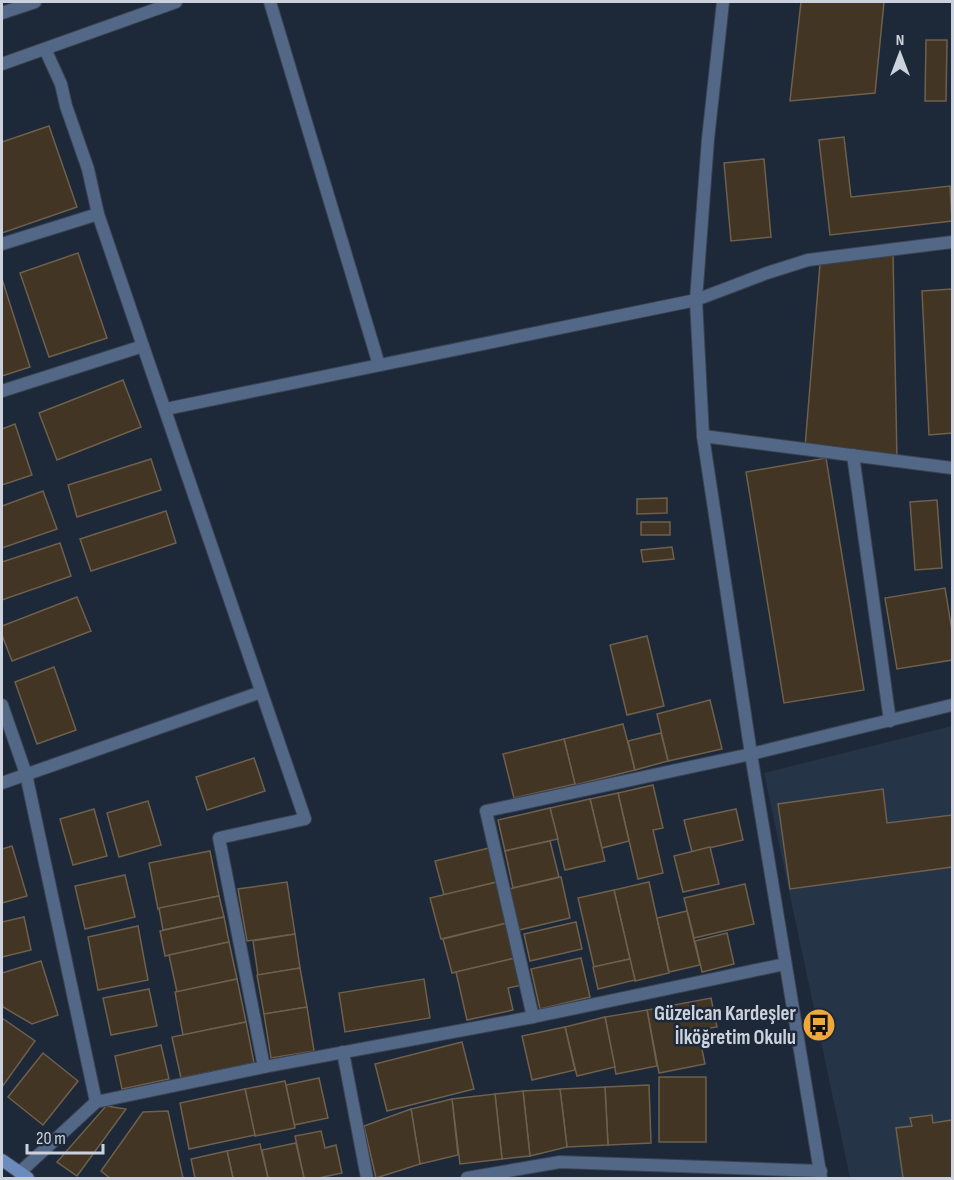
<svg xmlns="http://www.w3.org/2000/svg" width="954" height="1180" font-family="'Sofia Sans Condensed',sans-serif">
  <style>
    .built { fill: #263448 }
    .building { fill: #423523; stroke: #6e604d; stroke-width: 1.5 }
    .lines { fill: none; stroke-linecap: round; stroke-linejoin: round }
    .service-casing { stroke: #394352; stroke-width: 14 }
    .minor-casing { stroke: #394352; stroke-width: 14 }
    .secondary-casing { stroke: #394352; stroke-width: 14 }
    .service { stroke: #536786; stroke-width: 12 }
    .minor { stroke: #536786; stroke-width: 12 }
    .secondary { stroke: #6b8bbc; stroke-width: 12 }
    .labels { text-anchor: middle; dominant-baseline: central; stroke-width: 5; stroke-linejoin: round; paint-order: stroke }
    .poi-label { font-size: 21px; font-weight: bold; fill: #cbd2dd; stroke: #1d2838; text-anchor: end }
  </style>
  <rect width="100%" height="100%" fill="#1d2838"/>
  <path class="built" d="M952 726V1178H850L764 773Z"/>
  <g class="building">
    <path d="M801 2H884L875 93 790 101Z"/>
    <path d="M926 40H947L946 101H925Z"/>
    <path d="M49 126 77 207 2 233V142Z"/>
    <path d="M844 137 851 197 950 186 952 221 830 235 819 140Z"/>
    <path d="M764 159 771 237 731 241 724 163Z"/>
    <path d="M78 253 107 338 49 357 20 273Z"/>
    <path d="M893 255 897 460 805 447 820 264Z"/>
    <path d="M2 279 30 367 2 376Z"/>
    <path d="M952 289V433L929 435 922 291Z"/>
    <path d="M123 380 141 427 57 460 39 413Z"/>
    <path d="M15 424 32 475 2 485V429Z"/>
    <path d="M826 458 864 690 784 703 746 472Z"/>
    <path d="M151 459 161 490 77 517 68 485Z"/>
    <path d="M43 491 57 529 2 548V506Z"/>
    <path d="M667 498V513L637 514V499Z"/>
    <path d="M937 500 942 568 915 570 910 502Z"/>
    <path d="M166 511 176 543 91 571 80 539Z"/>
    <rect x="641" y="522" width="29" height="13"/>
    <path d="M60 543 71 576 2 600V562Z"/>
    <path d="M672 547 674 559 643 562 641 550Z"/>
    <path d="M945 588 952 631V660L897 669 885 598Z"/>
    <path d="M77 597 91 631 12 661 2 635V626Z"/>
    <path d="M647 636 664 706 627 715 610 645Z"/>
    <path d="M54 667 76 730 37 744 15 682Z"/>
    <path d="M710 700 722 749 668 761 657 714Z"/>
    <path d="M623 724 635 770 575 785 564 739Z"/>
    <path d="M661 733 668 761 635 770 628 741Z"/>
    <path d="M564 739 575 784 514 798 503 754Z"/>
    <path d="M254 758 265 791 207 810 196 777Z"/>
    <path d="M653 785 663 828 653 830 663 873 638 879 618 793Z"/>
    <path d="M883 789 887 823 952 815V867L790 889 778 804Z"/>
    <path d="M618 793 629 841 602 848 590 799Z"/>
    <path d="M590 799 605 861 565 870 550 808Z"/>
    <path d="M148 801 161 845 119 857 107 813Z"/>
    <path d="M550 808 558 839 505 851 498 820Z"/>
    <path d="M94 809 107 856 73 865 60 819Z"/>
    <path d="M736 809 743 840 692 852 684 820Z"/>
    <path d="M550 841 559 877 513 888 505 851Z"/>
    <path d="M12 846 27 896 2 903V849Z"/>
    <path d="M710 847 719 884 683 892 674 856Z"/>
    <path d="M489 848 497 882 444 895 435 861Z"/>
    <path d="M210 851 219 896 158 909 149 863Z"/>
    <path d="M125 875 135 917 85 929 75 886Z"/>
    <path d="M561 877 570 918 519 930 509 889Z"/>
    <path d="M287 882 295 934 247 941 238 889Z"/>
    <path d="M497 882 507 923 441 939 430 898Z"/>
    <path d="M649 882 669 973 635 981 614 890Z"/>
    <path d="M745 884 754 924 694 938 684 898Z"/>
    <path d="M614 890 630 959 594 967 578 898Z"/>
    <path d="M219 896 224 917 163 930 159 908Z"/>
    <path d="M687 911 700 965 669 972 657 918Z"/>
    <path d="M24 917 31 950 2 957V922Z"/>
    <path d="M224 917 229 942 165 956 160 931Z"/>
    <path d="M576 922 582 949 530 961 524 934Z"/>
    <path d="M507 923 515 958 452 973 443 939Z"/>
    <path d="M138 926 148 980 98 990 88 937Z"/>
    <path d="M727 933 734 964 702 972 695 941Z"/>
    <path d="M295 934 300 968 258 975 253 941Z"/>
    <path d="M229 942 237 979 177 992 169 955Z"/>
    <path d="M515 958 522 985 508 988 513 1010 467 1020 456 972Z"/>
    <path d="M581 958 590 997 540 1009 531 969Z"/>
    <path d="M630 959 635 980 598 989 593 967Z"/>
    <path d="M41 961 58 1015 32 1024 3 1007 2 1003V973Z"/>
    <path d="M300 968 307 1007 264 1014 257 975Z"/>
    <path d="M237 979 246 1022 183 1035 175 992Z"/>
    <path d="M424 979 430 1018 345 1032 339 993Z"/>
    <path d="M149 989 157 1026 111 1035 103 998Z"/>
    <path d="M711 998 717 1027 698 1030 705 1064 659 1073 647 1010Z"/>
    <path d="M307 1007 314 1051 271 1058 264 1014Z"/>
    <path d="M647 1010 657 1066 616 1074 605 1017Z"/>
    <path d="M605 1017 615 1067 577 1076 565 1027Z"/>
    <path d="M2 1018 35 1041 2 1087Z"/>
    <path d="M246 1022 254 1063 181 1078 172 1037Z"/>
    <path d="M565 1027 575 1070 532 1080 522 1036Z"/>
    <path d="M462 1042 474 1089 387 1111 375 1064Z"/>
    <path d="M161 1045 169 1079 122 1089 115 1056Z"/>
    <path d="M43 1053 78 1081 43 1125 8 1097Z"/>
    <rect x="659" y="1077" width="47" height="65"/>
    <path d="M319 1078 328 1118 294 1125 286 1085Z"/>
    <path d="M285 1081 295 1128 255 1136 245 1089Z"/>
    <path d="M649 1085 651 1143 608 1145 605 1087Z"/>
    <path d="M605 1087 608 1145 567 1147 560 1089Z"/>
    <path d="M245 1089 255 1135 189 1149 180 1103Z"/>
    <path d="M560 1089 567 1147 530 1156 523 1091Z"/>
    <path d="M523 1091 530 1156 502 1159 495 1094Z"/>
    <path d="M495 1094 502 1159 460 1164 452 1099Z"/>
    <path d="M452 1099 458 1155 420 1164 411 1109Z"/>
    <path d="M106 1106 126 1109 77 1176 57 1162Z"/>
    <path d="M411 1109 420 1164 376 1178 364 1126Z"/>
    <path d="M168 1111 183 1178H110L101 1171 143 1112Z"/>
    <path d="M932 1115 933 1123 952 1120V1178H903L896 1128 912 1126 910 1118Z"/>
    <path d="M321 1131 325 1148 336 1145 342 1173 319 1178H304L295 1136Z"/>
    <path d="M296 1143 304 1178H268L262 1150Z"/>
    <path d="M260 1144 268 1178H233L227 1151Z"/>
    <path d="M227 1151 233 1178H195L191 1159Z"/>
  </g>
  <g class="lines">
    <g class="service-casing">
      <path id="service" d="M2 13 35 2"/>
    </g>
    <g class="minor-casing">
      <g id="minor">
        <path d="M270 2 379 365"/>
        <path d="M723 2 708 139 696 300 703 436 751 754 821 1178"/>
        <path d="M2 64 176 2"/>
        <path d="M2 244 98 214"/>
        <path d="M143 346 305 819 219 838 264 1067"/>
        <path d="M2 391 143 346 98 214 88 169 66 106 61 84 45 49"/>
        <path d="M166 409 696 300 767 273 808 260 952 242"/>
        <path d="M703 436 952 468"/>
        <path d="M853 455 890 721"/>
        <path d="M2 705 26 774 96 1102"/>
        <path d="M2 783 261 692"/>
        <path d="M533 1017 486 811 751 754 952 705"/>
        <path d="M343 1052 367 1178"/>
        <path d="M19 1173 96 1102 264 1067 533 1017 785 964"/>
        <path d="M467 1178 560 1162 821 1171"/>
      </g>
    </g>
    <g class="secondary-casing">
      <path id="secondary" d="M2 1160 28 1178"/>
    </g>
    <use href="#service" class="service"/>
    <use href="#minor" class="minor"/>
    <use href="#secondary" class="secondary"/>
  </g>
  <defs>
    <g id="bus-disc" transform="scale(1.725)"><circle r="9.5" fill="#eea83c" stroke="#1d2838"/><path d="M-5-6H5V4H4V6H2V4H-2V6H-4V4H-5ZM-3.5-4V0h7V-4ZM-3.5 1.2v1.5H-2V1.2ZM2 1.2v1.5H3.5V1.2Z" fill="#111"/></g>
  </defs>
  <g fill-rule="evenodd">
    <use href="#bus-disc" x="819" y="1025"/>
  </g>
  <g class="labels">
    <g class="poi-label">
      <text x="796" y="1013">Güzelcan Kardeşler<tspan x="796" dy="24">İlköğretim Okulu</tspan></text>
    </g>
  </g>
  <rect width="954" height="1180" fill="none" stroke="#cbd2dd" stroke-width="6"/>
  <g transform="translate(900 54)" stroke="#1d2838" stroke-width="4.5" paint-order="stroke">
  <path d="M0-4.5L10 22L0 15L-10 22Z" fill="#cbd2dd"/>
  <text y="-9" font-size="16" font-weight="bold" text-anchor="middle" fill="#cbd2dd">N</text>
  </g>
  <path d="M27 1144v9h76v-9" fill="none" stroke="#cbd2dd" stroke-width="3"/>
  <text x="36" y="1144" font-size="18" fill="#cbd2dd" stroke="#1d2838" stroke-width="4.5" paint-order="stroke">20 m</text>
</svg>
